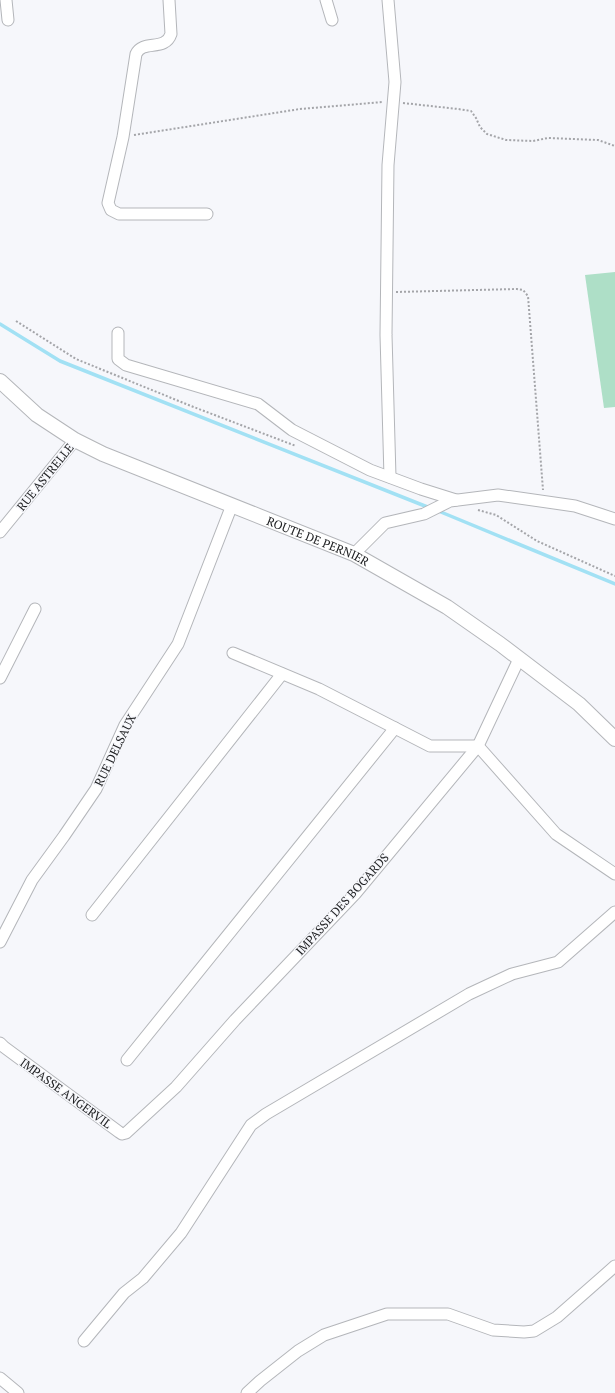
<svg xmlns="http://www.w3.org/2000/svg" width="615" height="1393" font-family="'PT Serif',serif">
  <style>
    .green { fill: #aedfc7 }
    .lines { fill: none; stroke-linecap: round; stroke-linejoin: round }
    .stream { stroke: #a2e1f4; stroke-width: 3.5 }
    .minor-casing { stroke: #b4b6ba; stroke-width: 13 }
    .tertiary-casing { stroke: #b4b6ba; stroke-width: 16 }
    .path { stroke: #a4a5a9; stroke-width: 2; stroke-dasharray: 2 2; stroke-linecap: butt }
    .minor { stroke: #fff; stroke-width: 11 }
    .tertiary { stroke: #fff; stroke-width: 14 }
    .labels { text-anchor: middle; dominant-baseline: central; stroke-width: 3; stroke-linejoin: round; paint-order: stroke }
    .street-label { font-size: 12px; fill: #212224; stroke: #f6f7fb }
  </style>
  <rect width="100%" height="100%" fill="#f6f7fb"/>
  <path class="green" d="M615 272V407L604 408 585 275Z"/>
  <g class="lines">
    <g class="stream">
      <path d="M0 324 60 361 430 508"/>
      <path d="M436 510 615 584"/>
    </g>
    <g class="minor-casing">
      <g id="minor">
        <path d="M6 0 8 20"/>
        <path d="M169 0 171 34C165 52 143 39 136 54L123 137 108 203 111 210 119 214H207"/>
        <path d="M326 0 332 20"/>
        <path d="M388 0 395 82 388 165 386 335 390 477"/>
        <path d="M118 333V359L126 365 258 404 292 430 370 470 421 489 456 500"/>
        <path d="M0 532 75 440"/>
        <path d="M354 554 385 523 424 514 450 501 498 495 575 506 615 519"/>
        <path d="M233 653 319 689 430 746H478L556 834 615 874"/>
        <path d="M0 678 35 609"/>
        <path d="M92 915 282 674"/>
        <path d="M0 942 32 880 64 836 96 789 125 725 178 644 232 505"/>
        <path d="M0 1043 4 1047 119 1132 122 1134 126 1133 176 1087 235 1020 355 894 478 746 519 659"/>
        <path d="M127 1060 395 728"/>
        <path d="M84 1341 124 1293 143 1278 181 1233 251 1125 266 1114 469 994 512 974 558 962 615 912"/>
        <path d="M0 1378 18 1393"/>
        <path d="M247 1393 260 1381 298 1351 324 1335 387 1314H448L493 1330 524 1332 534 1331 557 1317 615 1266"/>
      </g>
    </g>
    <g class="tertiary-casing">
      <g id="tertiary">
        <path id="s1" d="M0 381 37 415 75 440 103 454 354 554 447 607 500 644 579 704 615 739"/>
      </g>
    </g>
    <g class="path">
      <path d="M403 103 458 109 471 111 476 118 480 127 487 134 506 140 533 141 548 138 598 140 615 146"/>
      <path d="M134 135 300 109 383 102"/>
      <path d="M396 292 517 289 523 290 528 296 543 490"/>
      <path d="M16 321 76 359 191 406 296 446"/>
      <path d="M478 510 496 515 537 541 615 576"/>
    </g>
    <use href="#minor" class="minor"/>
    <use href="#tertiary" class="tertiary"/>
  </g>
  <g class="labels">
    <g class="street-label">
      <text transform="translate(45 477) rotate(-51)">RUE ASTRELLE</text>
      <text stroke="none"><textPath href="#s1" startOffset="359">ROUTE DE PERNIER</textPath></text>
      <text transform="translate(115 750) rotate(-64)">RUE DELSAUX</text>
      <text transform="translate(342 904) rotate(-48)">IMPASSE DES BOGARDS</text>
      <text transform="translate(66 1093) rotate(36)">IMPASSE ANGERVIL</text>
    </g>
  </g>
</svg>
